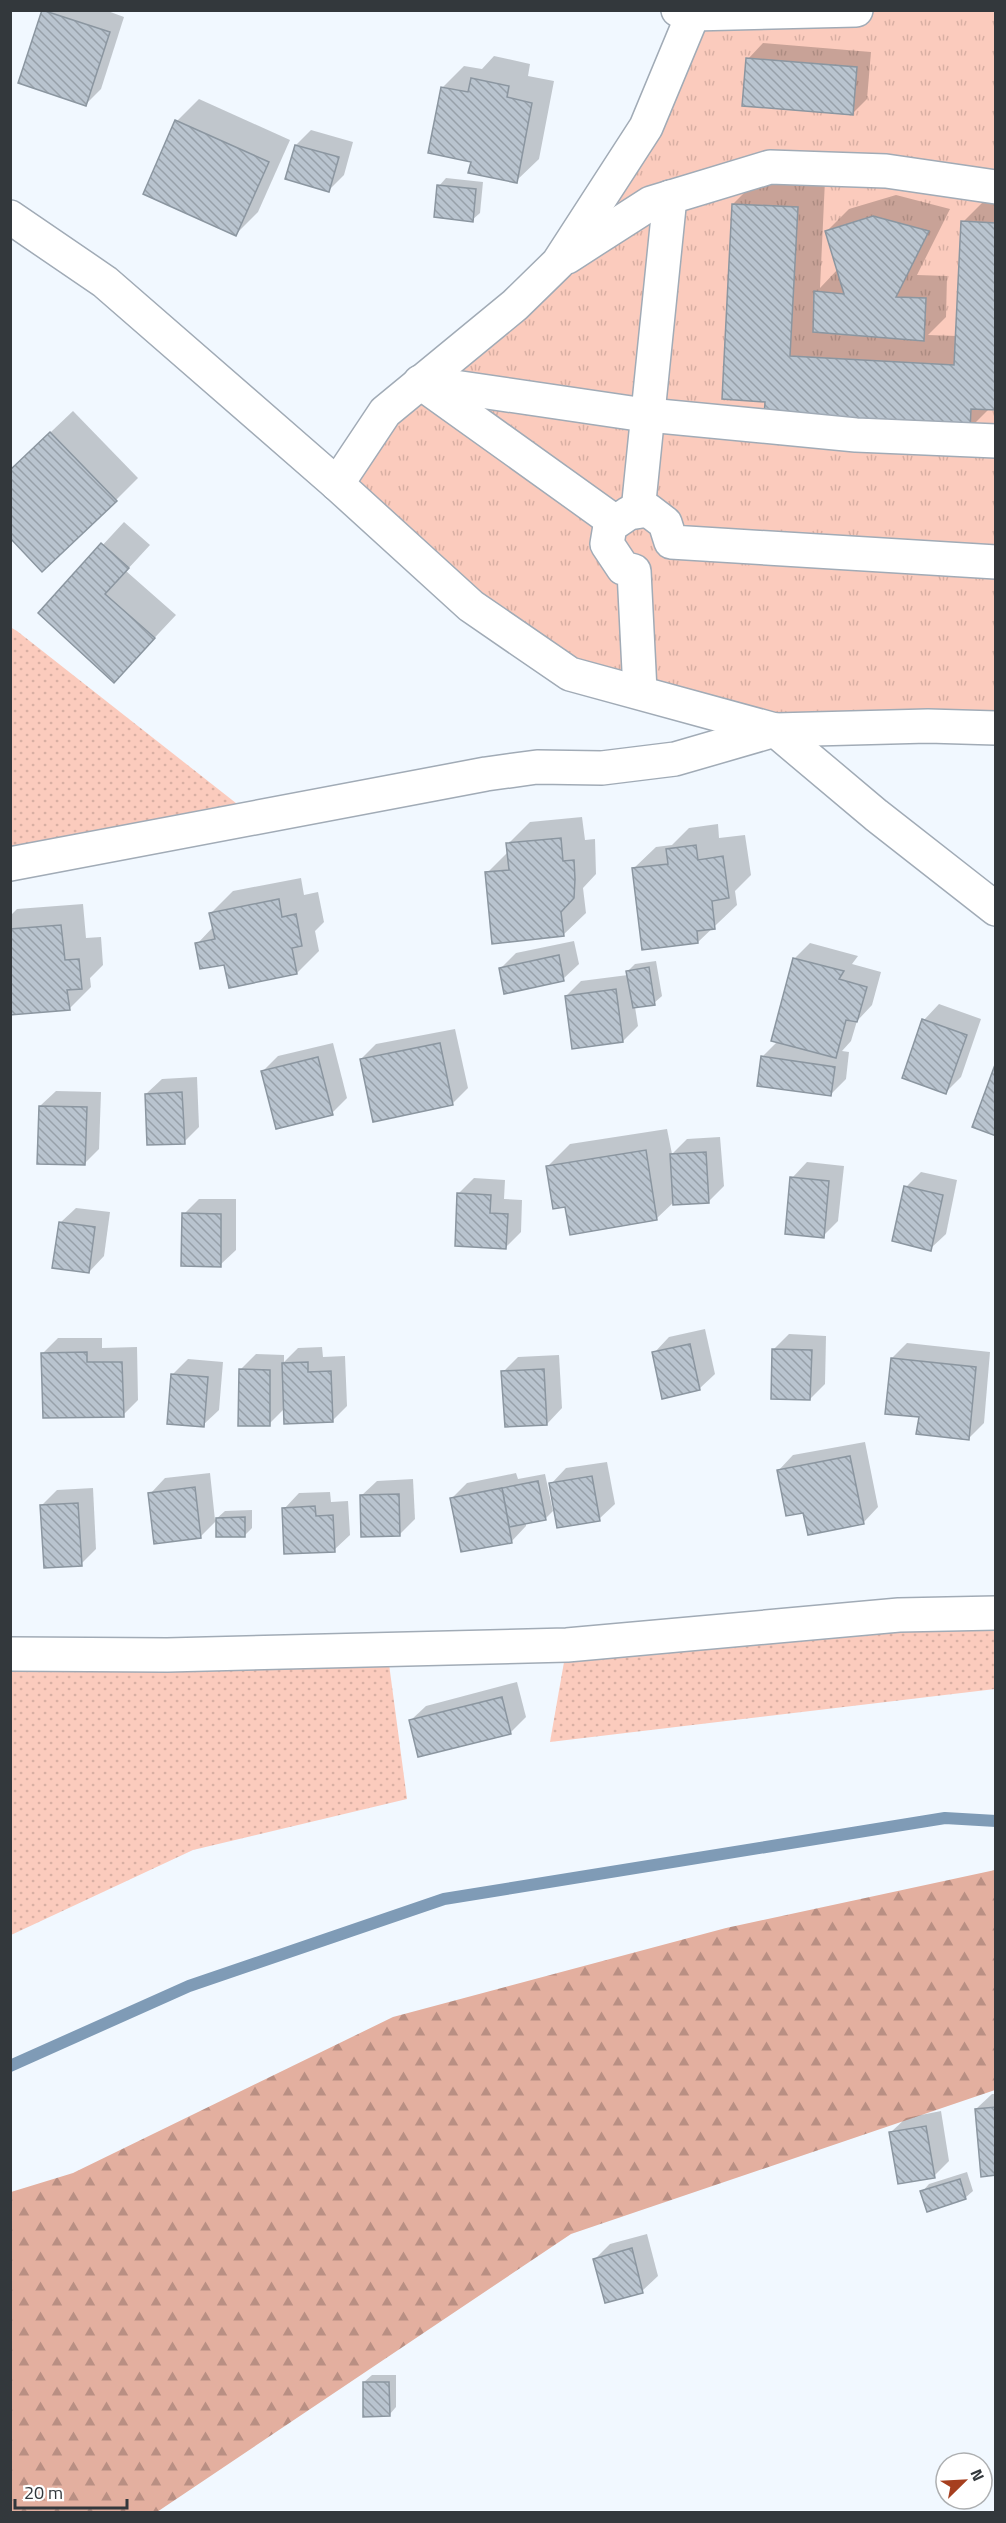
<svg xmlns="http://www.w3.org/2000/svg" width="1006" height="2523" font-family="'Titillium Web',sans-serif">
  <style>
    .grass { fill: url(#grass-dots) }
    .forest { fill: url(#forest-firs) }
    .park { fill: url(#park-tufts) }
    .shadow { fill: #0003 }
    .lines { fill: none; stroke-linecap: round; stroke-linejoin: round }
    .stream { stroke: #7f9bb6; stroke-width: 12 }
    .building { fill: url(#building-back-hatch); stroke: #8b96a0; stroke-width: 1.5 }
    .minor-casing { stroke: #a1abb6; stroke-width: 36 }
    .minor { stroke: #fff; stroke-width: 33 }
  </style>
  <defs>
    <pattern id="grass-dots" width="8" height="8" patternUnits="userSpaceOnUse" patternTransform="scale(1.5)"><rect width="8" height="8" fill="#fbcbbd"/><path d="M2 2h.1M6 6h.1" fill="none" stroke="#d8afa3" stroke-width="1.8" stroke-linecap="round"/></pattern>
    <pattern id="forest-firs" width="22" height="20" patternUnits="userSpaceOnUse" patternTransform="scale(1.5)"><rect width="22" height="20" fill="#e3af9f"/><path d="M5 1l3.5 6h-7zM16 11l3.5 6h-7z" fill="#b98f83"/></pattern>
    <pattern id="park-tufts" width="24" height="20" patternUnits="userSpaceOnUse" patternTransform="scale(1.5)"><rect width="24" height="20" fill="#fbcbbd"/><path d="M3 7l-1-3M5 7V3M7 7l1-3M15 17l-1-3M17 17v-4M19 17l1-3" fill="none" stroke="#d8afa3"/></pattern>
    <pattern id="building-back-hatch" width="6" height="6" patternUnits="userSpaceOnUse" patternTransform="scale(1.5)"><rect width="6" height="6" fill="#b9c4cf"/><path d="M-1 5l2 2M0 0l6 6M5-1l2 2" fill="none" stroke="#97a0a9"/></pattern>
  </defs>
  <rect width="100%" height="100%" fill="#f1f8ff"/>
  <g class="grass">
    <path d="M10 627 17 631 255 818 11 864Z"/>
    <path d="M995 1613V1689L550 1742 567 1645Z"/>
    <path d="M387 1649 407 1799 193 1850 11 1935 10 1654Z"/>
  </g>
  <path class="forest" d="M995 1870V2090L571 2234 157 2512H11V2192L73 2173 393 2017 726 1928Z"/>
  <path class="park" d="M856 10 995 11V728H842L566 680 331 500 385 412 558 263 693 14Z"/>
  <g class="shadow">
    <path d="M44 10H105L124 17 101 89 86 104 20 82Z"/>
    <path d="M763 43 871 52 867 99 852 114 748 59Z"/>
    <path d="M494 56 530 64 528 76 554 81 539 159 516 181 472 160 442 88 464 66 482 69Z"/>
    <path d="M199 99 290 140 258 212 236 234 177 121Z"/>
    <path d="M311 130 353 142 344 175 329 190 296 145Z"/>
    <path d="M761 176 825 180 820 288 838 269 827 231 849 209 896 195 950 209 917 275 947 276 946 317 928 335 957 336 963 222 991 194H996V408L989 409 969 429 767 401 733 204Z"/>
    <path d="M446 178 483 182 480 213 472 220 439 186Z"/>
    <path d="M73 411 138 478 116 500 10 471Z"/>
    <path d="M124 522 150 545 126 571 176 615 114 681 40 613Z"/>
    <path d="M582 817 585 840 595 839 596 874 583 888 586 913 563 935 487 873 509 851 508 844 530 822Z"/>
    <path d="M718 824 719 838 745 835 751 875 735 891 737 905 698 942 633 869 656 847 672 845 689 828Z"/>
    <path d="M301 878 304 895 318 892 324 922 315 931 319 951 297 973 226 963 197 944 214 926 211 913 233 891Z"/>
    <path d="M83 904 86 938 101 937 103 965 90 978 91 987 69 1009 10 1014V916L17 909Z"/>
    <path d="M574 941 579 964 563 979 501 968 516 953Z"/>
    <path d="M810 943 858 956 852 964 881 972 872 1005 857 1021 851 1041 842 1051 849 1052 846 1079 831 1094 762 1057 778 1041 794 959Z"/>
    <path d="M656 961 662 996 654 1003 635 1007 638 1026 623 1041 566 996 581 981 628 975 627 972 635 964Z"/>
    <path d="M939 1004 981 1019 961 1077 946 1092 904 1077 924 1020Z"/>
    <path d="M455 1029 468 1088 452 1104 361 1059 376 1044Z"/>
    <path d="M333 1043 347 1098 332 1113 263 1071 278 1056Z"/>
    <path d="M197 1077 199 1127 184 1142 146 1094 162 1079Z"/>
    <path d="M56 1091 101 1092 99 1149 84 1164 40 1106Z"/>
    <path d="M667 1129 672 1154 687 1139 720 1137 724 1186 709 1201H675L656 1219 548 1166 570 1144Z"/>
    <path d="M807 1162 844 1166 838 1221 823 1236 792 1178Z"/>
    <path d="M921 1172 957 1180 946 1234 930 1249 906 1187Z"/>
    <path d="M474 1178 505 1180 504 1199 522 1200 521 1232 506 1247 458 1194Z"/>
    <path d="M199 1199H236V1250L220 1265 184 1214Z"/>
    <path d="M76 1208 110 1212 104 1256 89 1272 60 1223Z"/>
    <path d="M705 1329 715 1374 699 1389 654 1353 669 1337Z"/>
    <path d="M789 1334 826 1336 825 1384 810 1399 774 1349Z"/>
    <path d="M58 1338H102V1348L137 1347 138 1400 123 1415 43 1353Z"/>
    <path d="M907 1343 990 1352 984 1423 968 1439 892 1358Z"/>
    <path d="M322 1347 323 1357 345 1356 347 1406 332 1421 285 1408 269 1424 240 1370 256 1354 284 1355V1362L298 1348Z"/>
    <path d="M559 1355 562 1408 547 1424 503 1372 518 1357Z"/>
    <path d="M188 1359 223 1362 219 1410 203 1425 173 1374Z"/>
    <path d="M865 1442 878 1507 863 1523 804 1511 778 1471 793 1455Z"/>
    <path d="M607 1462 615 1504 599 1519 551 1484 566 1468Z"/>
    <path d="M210 1473 215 1520 225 1511 252 1510V1528L245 1535 217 1520 200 1537 150 1494 165 1478Z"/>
    <path d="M516 1473 518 1479 545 1474 553 1511 545 1519 526 1522V1526L511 1542 452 1498 467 1483Z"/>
    <path d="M413 1479 415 1519 400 1534 361 1496 377 1481Z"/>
    <path d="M93 1488 96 1549 81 1564 42 1505 57 1490Z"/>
    <path d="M330 1492 331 1502 348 1501 350 1535 334 1550 284 1509 299 1493Z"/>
    <path d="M517 1682 526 1717 511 1732 419 1755 410 1721 426 1706Z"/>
    <path d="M992 2094H996V2174L976 2109Z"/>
    <path d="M941 2111 949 2161 934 2176 890 2133 906 2118Z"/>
    <path d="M967 2172 973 2191 965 2198 922 2192 929 2184Z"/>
    <path d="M647 2234 658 2276 642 2291 595 2259 610 2244Z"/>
    <path d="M372 2375H396V2407L389 2415 364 2382Z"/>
  </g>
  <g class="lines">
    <path class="stream" d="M10 2066 189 1986 444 1899 945 1818 996 1821"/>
  </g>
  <g class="building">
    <path d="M42 10 110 32 86 106 18 83Z"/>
    <path d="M746 58 857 67 853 115 742 106Z"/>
    <path d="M471 78 509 86 507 97 532 103 517 183 468 173 471 162 428 153 441 87 468 92Z"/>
    <path d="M175 120 269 162 236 236 143 194Z"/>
    <path d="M295 145 339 157 329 192 285 179Z"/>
    <path d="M437 185 476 189 473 222 434 217Z"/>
    <path d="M732 204 798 207 790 356 954 365 961 221 996 223V410L971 409 970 430 764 418 765 402 722 399Z"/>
    <path d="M873 216 929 231 896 297 926 298 924 341 813 332 814 291 844 294 825 231Z"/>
    <path d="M50 432 117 501 42 572 10 538V470Z"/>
    <path d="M101 543 129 568 105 594 155 638 114 683 38 613Z"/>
    <path d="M561 838 563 861 574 860 575 879 574 898 561 912 564 936 492 944 485 872 509 870 506 843Z"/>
    <path d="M696 845 698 860 723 856 729 898 712 901 715 929 697 931 698 943 642 950 632 868 668 864 666 849Z"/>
    <path d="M279 899 282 917 296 914 302 946 292 948 297 974 229 988 224 965 200 969 195 943 215 939 209 913Z"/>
    <path d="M61 925 65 960 79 959 82 989 67 990 70 1010 10 1015V929Z"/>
    <path d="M559 955 564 981 504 994 499 968Z"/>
    <path d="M793 958 844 971 839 979 867 987 857 1022 846 1020 836 1058 771 1041Z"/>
    <path d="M649 967 655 1005 633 1008 626 971Z"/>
    <path d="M616 989 623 1042 572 1049 565 996Z"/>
    <path d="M922 1019 967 1035 946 1094 902 1078Z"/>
    <path d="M440 1043 453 1105 373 1122 360 1059Z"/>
    <path d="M761 1056 835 1067 831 1096 757 1086Z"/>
    <path d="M318 1057 333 1115 276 1129 261 1071Z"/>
    <path d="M996 1062V1136L972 1127Z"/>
    <path d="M182 1092 185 1144 147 1145 145 1094Z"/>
    <path d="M39 1106 87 1107 85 1165 37 1164Z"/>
    <path d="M646 1150 657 1220 570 1235 565 1207 553 1209 546 1166Z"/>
    <path d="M706 1152 709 1203 673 1205 670 1154Z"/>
    <path d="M790 1177 829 1181 824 1238 785 1234Z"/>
    <path d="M904 1186 943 1195 931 1251 892 1241Z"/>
    <path d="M457 1193 491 1195 490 1213 508 1214 506 1249 455 1246Z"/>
    <path d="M182 1213 221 1214V1267L181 1266Z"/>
    <path d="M59 1222 95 1227 89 1273 52 1268Z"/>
    <path d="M690 1344 700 1390 662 1399 652 1352Z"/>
    <path d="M772 1349 812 1350 810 1400 771 1399Z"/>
    <path d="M87 1352V1362H122L124 1417 43 1418 41 1353Z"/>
    <path d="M891 1358 976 1367 969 1440 916 1434 919 1417 885 1414Z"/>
    <path d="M308 1362V1372L331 1371 333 1422 284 1424 282 1363Z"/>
    <path d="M239 1369 270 1370V1426H238Z"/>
    <path d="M544 1369 547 1425 505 1427 501 1371Z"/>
    <path d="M171 1374 208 1377 204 1427 167 1424Z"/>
    <path d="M850 1456 864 1524 808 1535 803 1513 786 1516 777 1470Z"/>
    <path d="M592 1476 600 1521 557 1528 549 1483Z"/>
    <path d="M538 1481 546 1520 509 1527 502 1488Z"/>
    <path d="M195 1487 201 1538 154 1544 148 1493Z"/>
    <path d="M502 1488 512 1543 461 1552 450 1498Z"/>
    <path d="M399 1494 400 1536 361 1537 360 1495Z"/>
    <path d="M78 1503 82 1566 44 1568 40 1505Z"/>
    <path d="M315 1506 316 1516 333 1515 335 1552 284 1554 282 1508Z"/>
    <path d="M245 1517V1537H216V1518Z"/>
    <path d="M502 1697 511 1734 418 1757 409 1720Z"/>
    <path d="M996 2107V2175L981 2177 975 2109Z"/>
    <path d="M926 2126 935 2178 898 2184 889 2132Z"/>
    <path d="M960 2179 966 2199 927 2212 920 2191Z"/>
    <path d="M632 2248 643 2293 605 2303 593 2259Z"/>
    <path d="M363 2382H389L390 2416 363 2417Z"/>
  </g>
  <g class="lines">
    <g class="minor-casing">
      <g id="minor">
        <path d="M678 10 693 14 856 10"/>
        <path d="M10 217 105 282 337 484 471 606 570 674 775 730 876 815 996 909"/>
        <path d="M567 257 651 203 770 167 886 171 996 187"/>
        <path d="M420 382 638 414 856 435 996 441"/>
        <path d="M424 385 615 522"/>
        <path d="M337 484 385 412 515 305 558 263 646 127 693 14"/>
        <path d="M638 511 670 197"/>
        <path d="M640 691 634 571 623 568 607 544 610 526 629 513 648 510 665 523 671 542 996 562"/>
        <path d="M10 864 486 774 537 767 602 768 675 759 775 730 928 726 996 728"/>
        <path d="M10 1654 167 1655 567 1645 899 1615 996 1613"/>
      </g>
    </g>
    <use href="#minor" class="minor"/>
  </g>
  <rect width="1006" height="2523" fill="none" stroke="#33383c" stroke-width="24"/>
  <g transform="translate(964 2481) rotate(66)"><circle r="28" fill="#ffffff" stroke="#adafb1" stroke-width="1.5"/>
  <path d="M0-4.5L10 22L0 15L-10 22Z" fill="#a63f1f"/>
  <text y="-9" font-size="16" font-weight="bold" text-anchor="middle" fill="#33383c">N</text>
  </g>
  <path d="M15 2499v9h112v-9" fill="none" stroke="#33383c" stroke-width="3"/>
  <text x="24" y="2499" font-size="18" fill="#33383c" stroke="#ffffff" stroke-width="4.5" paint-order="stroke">20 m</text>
</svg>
